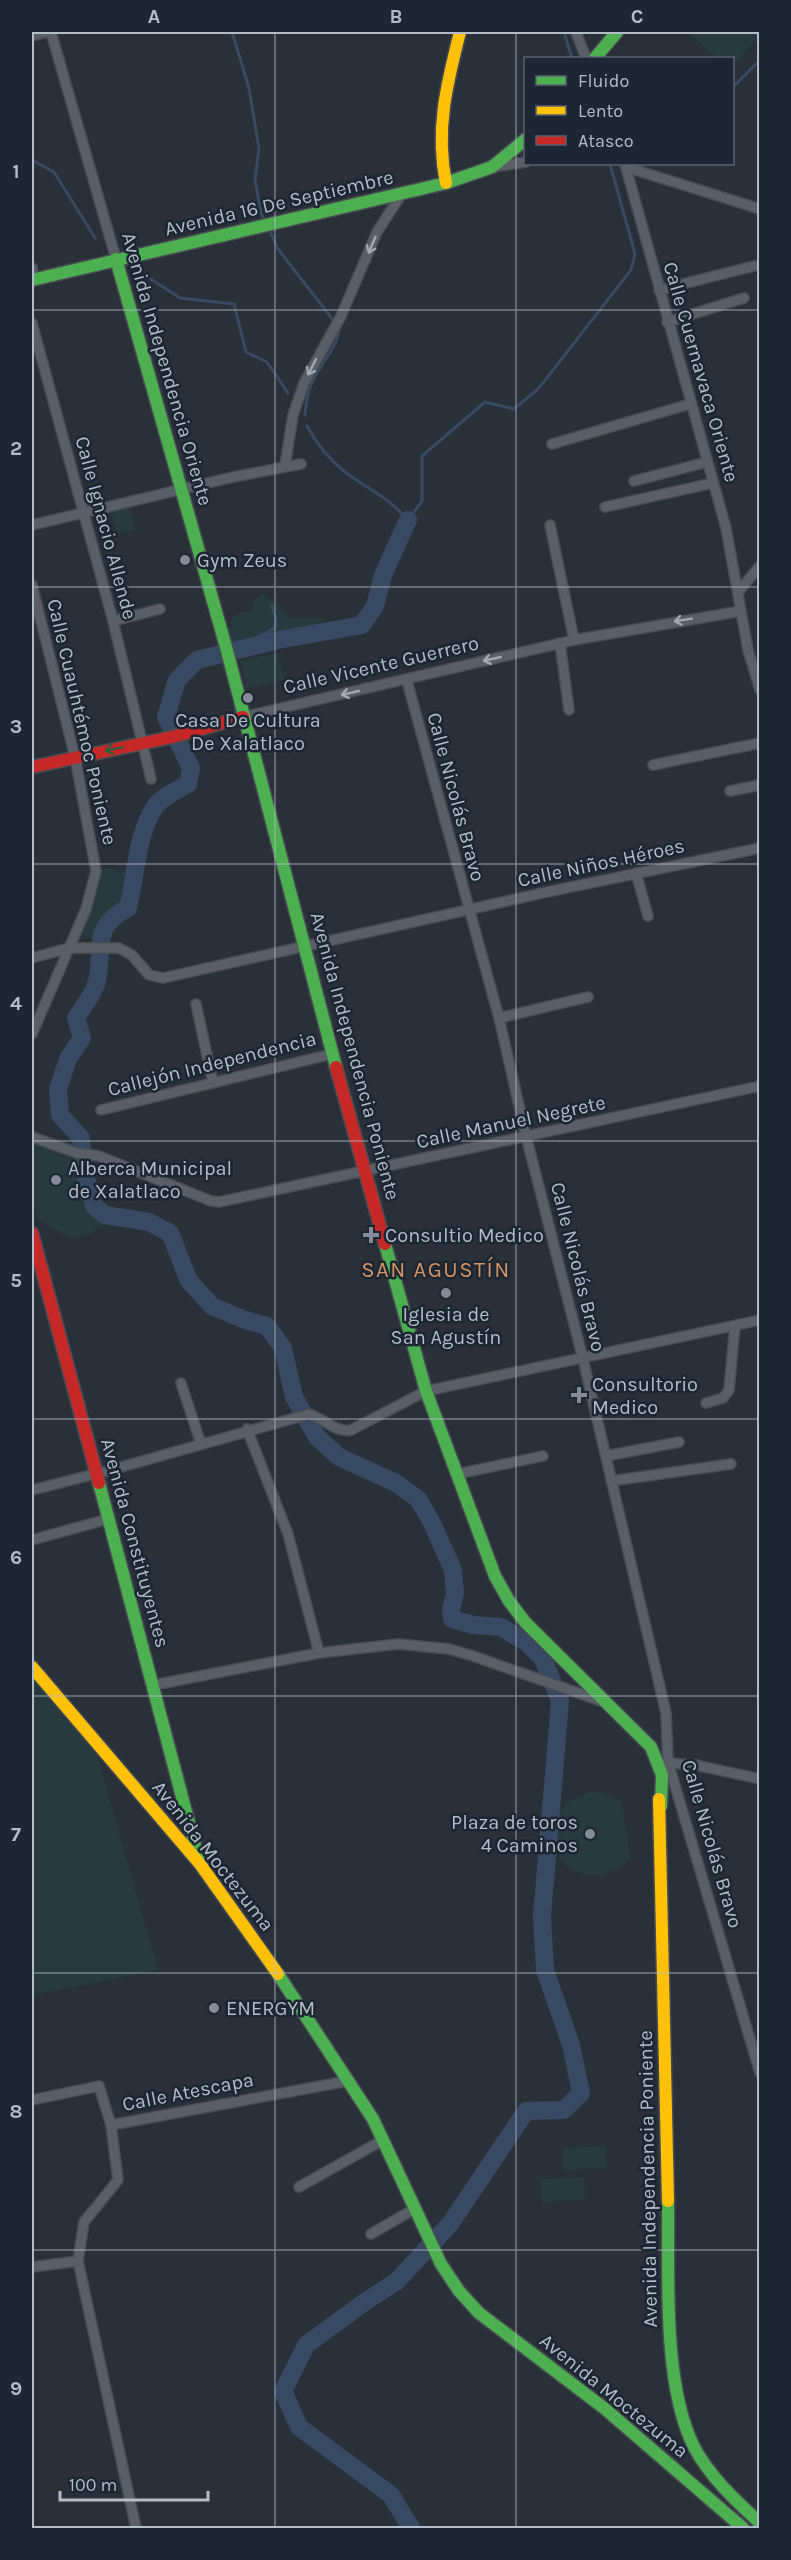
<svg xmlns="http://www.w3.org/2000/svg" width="791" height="2560" font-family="Karla,sans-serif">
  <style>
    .green { fill: #273a3e }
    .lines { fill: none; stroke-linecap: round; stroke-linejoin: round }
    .stream { stroke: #384963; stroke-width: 3 }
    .river { stroke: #384963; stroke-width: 18 }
    .street-casing { stroke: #484c53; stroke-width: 12 }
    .fast-casing { stroke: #484c53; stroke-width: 15 }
    .slow-casing { stroke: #484c53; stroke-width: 15 }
    .jam-casing { stroke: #484c53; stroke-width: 15 }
    .street { stroke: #5a5e66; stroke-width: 9 }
    .fast { stroke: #4caf50; stroke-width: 12 }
    .slow { stroke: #ffc107; stroke-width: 12 }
    .jam { stroke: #c62828; stroke-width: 12 }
    .oneway { stroke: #a2a9b5 }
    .oneway2 { stroke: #305d3f }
    .grid { fill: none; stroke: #b4bcc9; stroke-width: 1.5; stroke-opacity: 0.55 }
    .poi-dot { fill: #848b96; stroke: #1d2633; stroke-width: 2 }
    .labels { text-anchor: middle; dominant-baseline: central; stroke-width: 5; stroke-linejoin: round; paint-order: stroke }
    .street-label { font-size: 20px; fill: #b4bcc9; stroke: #1d2633 }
    .poi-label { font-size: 20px; fill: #b4bcc9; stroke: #1d2633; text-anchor: start }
    .quarter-label { font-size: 22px; letter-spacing: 1.5px; fill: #d59563; stroke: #1d2633 }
    .neatline { fill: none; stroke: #b4bcc9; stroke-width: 2 }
    .grid-label { font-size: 20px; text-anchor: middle; font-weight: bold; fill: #b4bcc9 }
  </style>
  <rect width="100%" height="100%" fill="#2a3038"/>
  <g class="green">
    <path d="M688 32H759V36L733 65 732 58H717Z"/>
    <path d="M129 506 136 529 117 534 111 511Z"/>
    <path d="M264 593 267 598C275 600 280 603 282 612L288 614 290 618H325L318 630H305L301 633 229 649 222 627 233 626 231 618 243 612 250 613 254 600Z"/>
    <path d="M278 653 284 680 246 688 240 661Z"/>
    <path d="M103 867 129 873 127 896 120 910 100 918 95 939 82 935 87 912 94 903Z"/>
    <path d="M32 1141 78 1162C82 1191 79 1211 107 1225L80 1238 64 1234 37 1219 32 1199Z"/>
    <path d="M32 1674 93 1740 158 1970 32 1995Z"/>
    <path d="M588 1792H601L622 1802 631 1859C565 1913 517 1815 588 1792Z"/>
    <path d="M606 2146 607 2168 563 2170 562 2148Z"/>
    <path d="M584 2177 585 2200 542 2202 541 2179Z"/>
  </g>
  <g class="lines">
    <g class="stream">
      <path d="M232 32 249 88 259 149 255 179 261 213 266 223"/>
      <path d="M564 32 572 58"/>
      <path d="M732 88 760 60"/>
      <path d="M32 160 54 172 95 238"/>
      <path d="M269 229 278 249 333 320"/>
      <path d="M132 267 180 298 234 304 246 352 267 362 288 393"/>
      <path d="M305 415C306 402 308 388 315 377 323 361 337 347 339 329"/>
      <path d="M307 426C316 443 330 460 345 472 369 490 387 496 408 520L422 501V456L485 402 514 409 539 388 631 270 635 254 610 164"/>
      <path d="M258 637 275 628 276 619 272 606"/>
      <path d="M241 649 245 640"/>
    </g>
    <path class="river" d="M408 520 383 575 375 606 362 625 278 640 197 660 177 680 166 717 191 768 188 784C177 790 161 797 154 808 136 837 136 876 128 908 91 927 104 948 97 981 94 994 83 1007 76 1018L82 1038 68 1059 58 1089 60 1115 81 1138 84 1172 94 1206 105 1215 149 1222 170 1233 189 1281 212 1306 245 1320 267 1326 283 1348 294 1397 317 1437 339 1457 396 1483 418 1499 431 1521 453 1570 455 1593 451 1610 452 1619 473 1625 501 1627 526 1642 543 1659 560 1701 542 1916 545 1970 571 2045 581 2093 564 2110 526 2111 450 2224 396 2282 366 2301 306 2345 283 2391 299 2427 391 2495 411 2528"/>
    <g class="street-casing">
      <g id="street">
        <path d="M51 32 116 259"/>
        <path d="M576 32 586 58"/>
        <path d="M32 36 47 32"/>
        <path d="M625 164 726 528 748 650 760 690"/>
        <path d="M492 167 526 162"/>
        <path d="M626 167 760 209"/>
        <path d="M32 268 34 279"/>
        <path d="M659 290 754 266"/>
        <path d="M667 322 744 298"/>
        <path d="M32 323 113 621 151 779"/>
        <path d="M552 444 690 404"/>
        <path d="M285 466 293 415 304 383 341 316 377 232 401 195"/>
        <path d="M634 481 707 462"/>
        <path d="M605 507 713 483"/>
        <path d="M32 525 233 477 301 464"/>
        <path d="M550 525 574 640"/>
        <path d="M32 585 75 757 96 871 86 909 32 1034"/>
        <path d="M738 592 760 566"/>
        <path d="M113 621 160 609"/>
        <path d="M560 643 569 710"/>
        <path d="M407 681 499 1018 526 1136 583 1359 666 1713 668 1762 760 2073"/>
        <path d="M243 717 574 640 741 611"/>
        <path d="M653 765 760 743"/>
        <path d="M730 791 760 785"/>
        <path d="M636 873 648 916"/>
        <path d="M32 958 69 948H119L132 955 149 975 163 978 547 892 760 848"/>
        <path d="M196 1004 213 1083"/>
        <path d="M499 1018 588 997"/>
        <path d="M101 1110 332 1054"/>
        <path d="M32 1137 77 1153 99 1156 211 1201 219 1202 760 1086"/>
        <path d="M181 1383 201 1444"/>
        <path d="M706 1403 723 1398 729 1390 735 1326"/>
        <path d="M247 1429 288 1534 319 1653"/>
        <path d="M606 1456 679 1442"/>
        <path d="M457 1474 543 1456"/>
        <path d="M611 1481 731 1464"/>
        <path d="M32 1490 107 1471 309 1414C323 1418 336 1433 351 1430L426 1391 760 1320"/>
        <path d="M32 1540 108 1519"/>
        <path d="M154 1685 319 1653 398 1644 449 1649 473 1656 604 1702"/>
        <path d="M665 1763 696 1765 760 1779"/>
        <path d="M32 2100 99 2086 111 2125 118 2180 84 2222 78 2261 136 2528"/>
        <path d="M111 2125 348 2081"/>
        <path d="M299 2187 383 2140"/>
        <path d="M371 2234 416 2208"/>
        <path d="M32 2267 78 2261"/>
      </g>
    </g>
    <g class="fast-casing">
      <g id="fast">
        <path d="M595 58 617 32"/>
        <path d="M116 259 226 647 336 1067"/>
        <path d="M32 280 446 183 492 167 526 139"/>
        <path d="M385 1244 426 1391 495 1576 509 1601 525 1622 651 1747 662 1775 661 1806"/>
        <path d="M99 1483 199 1861"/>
        <path d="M278 1974 373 2119 441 2264 459 2291 479 2313 604 2408 743 2528"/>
        <path d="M668 2201C669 2273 662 2383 694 2447 710 2477 735 2500 760 2523"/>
      </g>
    </g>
    <g class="slow-casing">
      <g id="slow">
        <path d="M446 183C435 130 447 83 460 32"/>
        <path d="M32 1667 200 1864 278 1974"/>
        <path d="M659 1799 668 2201"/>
      </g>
    </g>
    <g class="jam-casing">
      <g id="jam">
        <path d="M32 767 172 737 243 717"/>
        <path d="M336 1067 385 1244"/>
        <path d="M32 1233 99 1483"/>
      </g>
    </g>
    <use href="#street" class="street"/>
    <use href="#fast" class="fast"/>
    <use href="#slow" class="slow"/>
    <use href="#jam" class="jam"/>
  </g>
  <defs><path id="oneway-shaft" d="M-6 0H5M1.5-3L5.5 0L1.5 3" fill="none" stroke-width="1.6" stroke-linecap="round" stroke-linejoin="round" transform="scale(1.5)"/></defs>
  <g class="oneway">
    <use href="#oneway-shaft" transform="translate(372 245) rotate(113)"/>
    <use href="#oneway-shaft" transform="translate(312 367) rotate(117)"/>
    <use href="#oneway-shaft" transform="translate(683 620) rotate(171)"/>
    <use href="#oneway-shaft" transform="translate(492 659) rotate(167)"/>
    <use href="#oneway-shaft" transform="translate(350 693) rotate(167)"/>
  </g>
  <use class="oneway2" href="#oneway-shaft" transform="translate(114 749) rotate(168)"/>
  <path class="grid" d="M275 32V2528M516 32V2528M32 310H760M32 587H760M32 864H760M32 1141H760M32 1419H760M32 1696H760M32 1973H760M32 2250H760"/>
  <g class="poi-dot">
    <circle cx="185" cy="560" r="6"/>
    <circle cx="248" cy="698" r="6"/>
    <circle cx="56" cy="1180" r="6"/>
    <path d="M368 1226h6v6h6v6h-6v6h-6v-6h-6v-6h6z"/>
    <circle cx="446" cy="1293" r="6"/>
    <path d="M576 1386h6v6h6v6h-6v6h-6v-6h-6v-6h6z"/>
    <circle cx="590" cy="1834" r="6"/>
    <circle cx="214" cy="2008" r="6"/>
  </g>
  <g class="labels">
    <g class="street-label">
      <text transform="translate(279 203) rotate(-13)">Avenida 16 De Septiembre</text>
      <text transform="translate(167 369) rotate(74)">Avenida Independencia Oriente</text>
      <text transform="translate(701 372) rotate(74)">Calle Cuernavaca Oriente</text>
      <text transform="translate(106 528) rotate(75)">Calle Ignacio Allende</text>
      <text transform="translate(381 665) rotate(-13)">Calle Vicente Guerrero</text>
      <text transform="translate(82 722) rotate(77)">Calle Cuauhtémoc Poniente</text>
      <text transform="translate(456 797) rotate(75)">Calle Nicolás Bravo</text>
      <text transform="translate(601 863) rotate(-12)">Calle Niños Héroes</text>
      <text transform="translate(355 1056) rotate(75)">Avenida Independencia Poniente</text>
      <text transform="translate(212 1064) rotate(-14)">Callejón Independencia</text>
      <text transform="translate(511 1122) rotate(-12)">Calle Manuel Negrete</text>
      <text transform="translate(578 1267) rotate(76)">Calle Nicolás Bravo</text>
      <text transform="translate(135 1543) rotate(75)">Avenida Constituyentes</text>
      <text transform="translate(712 1844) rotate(74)">Calle Nicolás Bravo</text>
      <text transform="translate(213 1856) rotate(52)">Avenida Moctezuma</text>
      <text transform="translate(188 2092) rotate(-11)">Calle Atescapa</text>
      <text transform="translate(648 2179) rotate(-91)">Avenida Independencia Poniente</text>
      <text transform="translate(614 2396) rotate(39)">Avenida Moctezuma</text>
    </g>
    <g class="poi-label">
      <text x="197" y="560">Gym Zeus</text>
      <text x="248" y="720" text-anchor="middle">Casa De Cultura<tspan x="248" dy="23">De Xalatlaco</tspan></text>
      <text x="68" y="1168">Alberca Municipal<tspan x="68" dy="23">de Xalatlaco</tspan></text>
      <text x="385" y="1235">Consultio Medico</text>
      <text x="446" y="1314" text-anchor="middle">Iglesia de<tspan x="446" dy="23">San Agustín</tspan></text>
      <text x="592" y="1384">Consultorio<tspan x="592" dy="23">Medico</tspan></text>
      <text x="578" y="1822" text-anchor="end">Plaza de toros<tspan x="578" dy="23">4 Caminos</tspan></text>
      <text x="226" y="2008">ENERGYM</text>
    </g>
    <g class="quarter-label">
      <text x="436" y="1270">SAN AGUSTÍN</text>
    </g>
  </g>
  <rect width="791" height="2560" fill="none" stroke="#1d2633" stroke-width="66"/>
  <rect x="524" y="57" width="210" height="108" fill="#1d2633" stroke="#59626f" stroke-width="1.5"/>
  <rect x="536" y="76" width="30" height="9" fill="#4caf50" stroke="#59626f" stroke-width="1.5"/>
  <text x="578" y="87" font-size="18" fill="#b4bcc9">Fluido</text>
  <rect x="536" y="106" width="30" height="9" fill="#ffc107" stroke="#59626f" stroke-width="1.5"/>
  <text x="578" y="117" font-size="18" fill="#b4bcc9">Lento</text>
  <rect x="536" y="136" width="30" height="9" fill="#c62828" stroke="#59626f" stroke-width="1.5"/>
  <text x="578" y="147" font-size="18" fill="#b4bcc9">Atasco</text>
  <path d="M60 2491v9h148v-9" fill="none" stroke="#b4bcc9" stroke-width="3"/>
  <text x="69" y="2491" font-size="18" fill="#b4bcc9" stroke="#1d2633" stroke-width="4.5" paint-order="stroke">100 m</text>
  <rect x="33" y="33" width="725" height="2494" class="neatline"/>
  <g class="grid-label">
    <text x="154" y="23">A</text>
    <text x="396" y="23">B</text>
    <text x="637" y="23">C</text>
    <text x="16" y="178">1</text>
    <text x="16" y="455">2</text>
    <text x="16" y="733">3</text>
    <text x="16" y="1010">4</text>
    <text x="16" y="1287">5</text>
    <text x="16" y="1564">6</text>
    <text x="16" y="1841">7</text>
    <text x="16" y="2118">8</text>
    <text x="16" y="2395">9</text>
  </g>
</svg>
